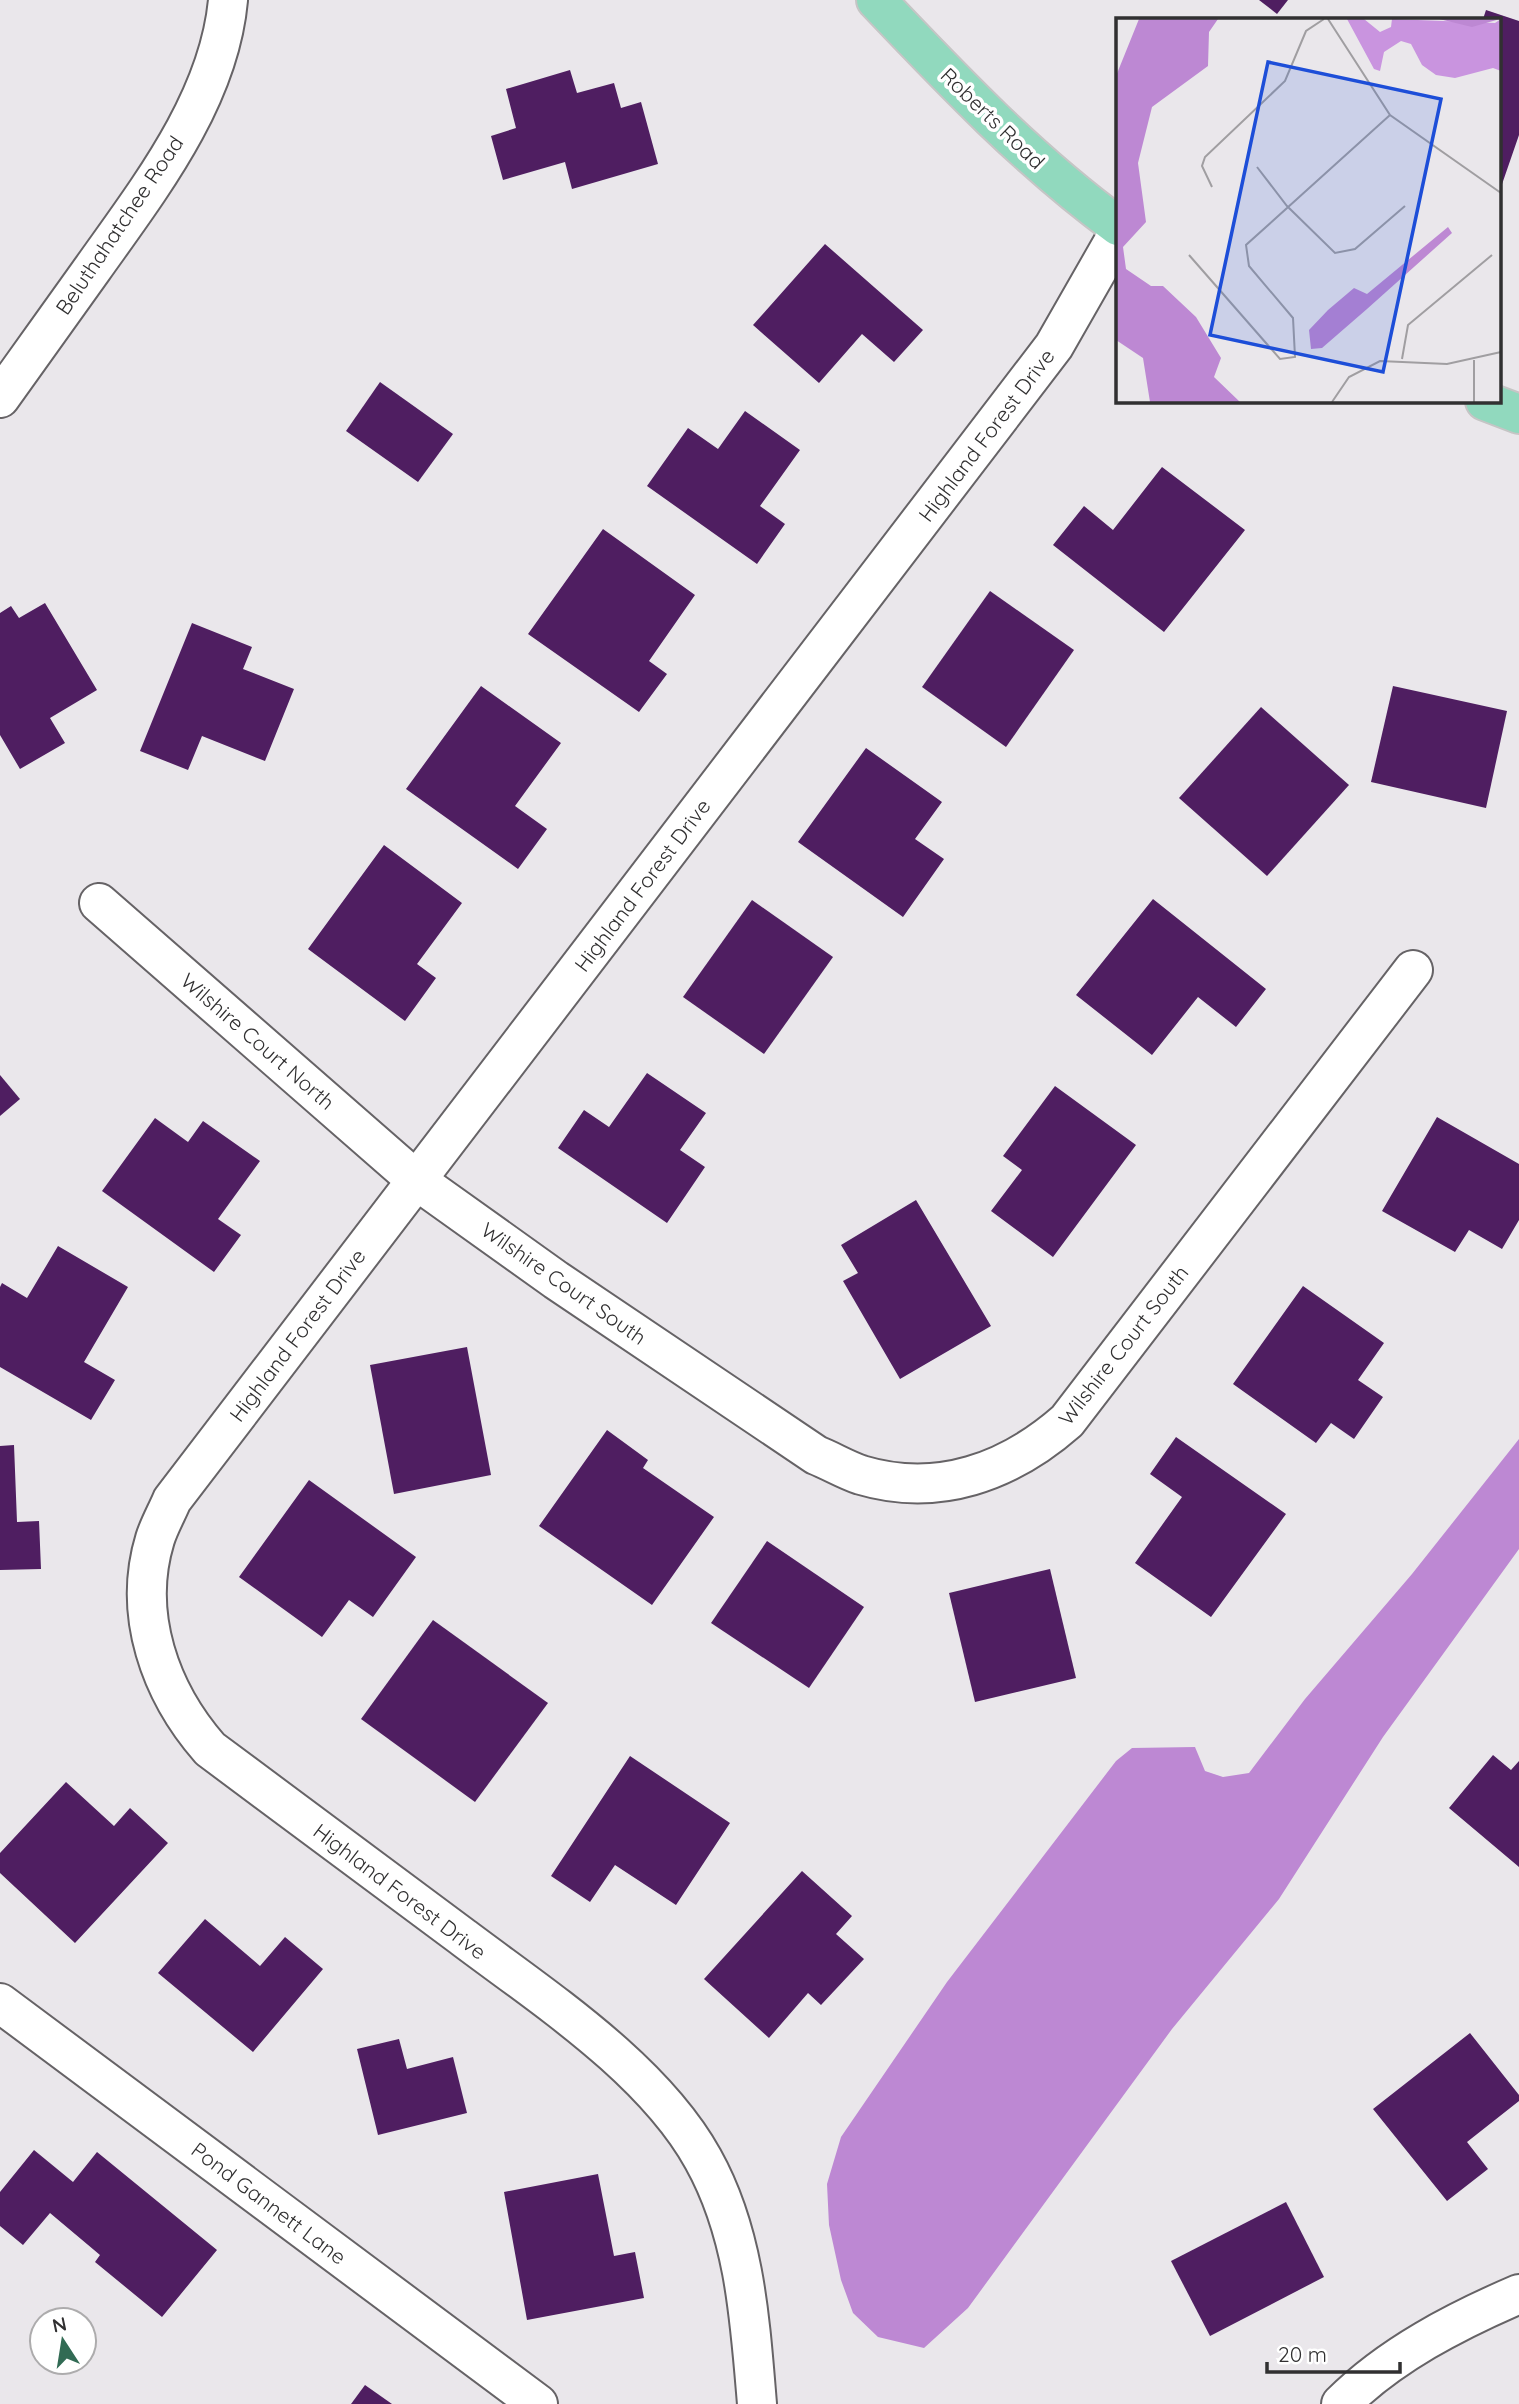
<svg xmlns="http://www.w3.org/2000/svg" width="1519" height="2404" font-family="Quicksand,sans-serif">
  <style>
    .water { fill: #bd88d3 }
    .building { fill: #4f1e61 }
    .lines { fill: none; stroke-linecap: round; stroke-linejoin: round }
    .minor-casing { stroke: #666366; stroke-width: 42 }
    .major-casing { stroke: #c5c5c5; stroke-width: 42 }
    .minor { stroke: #fff; stroke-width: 38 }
    .major { stroke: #91d9be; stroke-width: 38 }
    .labels { text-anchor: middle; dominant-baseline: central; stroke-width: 7; stroke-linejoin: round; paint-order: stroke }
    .street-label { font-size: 21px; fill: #313031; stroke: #fff }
    .inset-road { fill: none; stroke: #a09ea1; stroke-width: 2 }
    .view { fill: #1d4ed8; fill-opacity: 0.15; stroke: #1d4ed8; stroke-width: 3.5 }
    .inset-edge { fill: none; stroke: #313031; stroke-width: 3.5 }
  </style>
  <rect width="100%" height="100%" fill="#eae7eb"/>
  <path class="water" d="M1519 1439V1549L1383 1737 1279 1899 1172 2029 968 2308 924 2348 878 2337 853 2313 841 2280 829 2225 827 2184 841 2137 947 1982 1116 1761 1132 1748 1195 1747 1205 1771 1223 1777 1249 1773 1305 1699 1412 1574Z"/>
  <g class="building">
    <path d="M1259 0H1288L1277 14Z"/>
    <path d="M1486 10 1519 21V135L1500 190V19H1483Z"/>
    <path d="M570 70 577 93 614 83 621 108 641 102 658 164 572 189 565 162 503 180 491 136 516 128 506 89Z"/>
    <path d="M825 244 923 330 894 362 862 334 819 383 753 325Z"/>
    <path d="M380 382 453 434 418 482 346 431Z"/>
    <path d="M745 411 800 450 760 506 785 524 757 564 647 486 688 428 718 449Z"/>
    <path d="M1162 467 1245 530 1164 632 1053 545 1084 506 1113 530Z"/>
    <path d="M603 529 695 595 649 661 667 674 639 712 528 634Z"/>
    <path d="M990 591 1074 650 1006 747 922 687Z"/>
    <path d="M45 603 97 690 50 718 65 743 20 769 0 735V613L11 606 19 618Z"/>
    <path d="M192 623 252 647 243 669 294 689 265 761 202 736 188 770 140 751Z"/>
    <path d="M481 686 561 743 515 806 547 829 518 869 406 789Z"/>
    <path d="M1393 686 1507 711 1486 808 1371 782Z"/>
    <path d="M1261 707 1349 785 1267 876 1179 798Z"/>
    <path d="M866 748 942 802 915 839 944 859 903 917 798 842Z"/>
    <path d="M384 845 462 903 417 964 436 978 405 1021 308 949Z"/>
    <path d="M1153 899 1266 989 1236 1027 1198 997 1152 1055 1076 995Z"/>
    <path d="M752 900 833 957 764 1054 683 997Z"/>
    <path d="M647 1073 706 1113 680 1150 705 1167 667 1223 558 1148 584 1110 609 1127Z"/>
    <path d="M0 1075 20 1099 0 1116Z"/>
    <path d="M1055 1086 1136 1145 1053 1257 991 1211 1022 1170 1003 1156Z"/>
    <path d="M1437 1117 1519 1164V1220L1502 1249 1469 1230 1455 1252 1382 1211Z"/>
    <path d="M155 1118 188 1142 203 1121 260 1161 218 1219 241 1235 214 1272 102 1191Z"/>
    <path d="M916 1200 991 1326 900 1379 843 1281 858 1273 841 1245Z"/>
    <path d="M58 1246 128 1287 84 1362 115 1380 91 1420 0 1367V1287L2 1283 27 1298Z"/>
    <path d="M1303 1286 1384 1343 1358 1380 1383 1397 1354 1439 1331 1423 1316 1443 1233 1384Z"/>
    <path d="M467 1347 491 1475 394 1494 370 1365Z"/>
    <path d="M607 1430 648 1460 643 1468 714 1517 652 1605 539 1526Z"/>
    <path d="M1176 1437 1286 1514 1211 1617 1135 1563 1182 1497 1150 1474Z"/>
    <path d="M14 1445 17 1522 39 1521 41 1569 0 1570V1446Z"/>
    <path d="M309 1480 416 1557 373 1617 349 1600 322 1637 239 1577Z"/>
    <path d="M767 1541 864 1607 809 1688 711 1623Z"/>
    <path d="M1050 1569 1076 1678 975 1702 949 1593Z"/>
    <path d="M433 1620 548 1703 475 1802 361 1719Z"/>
    <path d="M1493 1755 1511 1770 1519 1761V1867L1449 1808Z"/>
    <path d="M630 1756 730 1823 676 1905 615 1865 590 1902 551 1876Z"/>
    <path d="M66 1782 114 1826 130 1808 168 1843 75 1943 0 1873V1853Z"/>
    <path d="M802 1871 852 1916 836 1934 864 1959 821 2005 808 1993 769 2038 704 1979Z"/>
    <path d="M205 1919 260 1966 285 1937 323 1969 253 2052 158 1973Z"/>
    <path d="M1470 2033 1519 2095V2101L1467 2142 1488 2169 1447 2201 1373 2109Z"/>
    <path d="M399 2039 407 2069 453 2057 467 2113 378 2135 357 2049Z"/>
    <path d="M34 2150 73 2182 97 2152 217 2250 162 2317 95 2262 100 2255 50 2213 23 2245 0 2226V2192Z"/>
    <path d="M598 2174 614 2256 635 2252 644 2298 527 2320 504 2192Z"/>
    <path d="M1286 2202 1324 2277 1210 2336 1171 2261Z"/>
    <path d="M365 2385 392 2404H351Z"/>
  </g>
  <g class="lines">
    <g class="minor-casing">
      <g id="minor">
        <path d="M0 398C31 355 62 311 93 268 149 189 219 100 228 0"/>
        <path d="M99 903 416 1180 556 1280 816 1455C831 1461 846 1470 861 1475 938 1498 1009 1472 1067 1421L1413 970"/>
        <path d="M0 2003 538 2404"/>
        <path d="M757 2404C750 2320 745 2234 703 2159 653 2069 545 1999 464 1938 379 1875 294 1812 210 1749 160 1692 132 1614 155 1539 159 1526 167 1512 172 1500L1054 346 1118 234"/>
        <path d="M1341 2404C1390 2355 1456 2321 1519 2294"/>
      </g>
    </g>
    <g class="major-casing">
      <g id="major">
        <path d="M876 0C953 81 1028 160 1118 226"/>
        <path d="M1485 401 1519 414"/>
      </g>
    </g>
    <use href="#minor" class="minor"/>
    <use href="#major" class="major"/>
  </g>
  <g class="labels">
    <g class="street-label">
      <text transform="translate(993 118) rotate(44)">Roberts Road</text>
      <text transform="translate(119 225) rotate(-56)">Beluthahatchee Road</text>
      <text transform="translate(986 435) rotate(-53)">Highland Forest Drive</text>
      <text transform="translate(642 885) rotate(-53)">Highland Forest Drive</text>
      <text transform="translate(258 1041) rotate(41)">Wilshire Court North</text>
      <text transform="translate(564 1283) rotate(35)">Wilshire Court South</text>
      <text transform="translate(297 1335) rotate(-53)">Highland Forest Drive</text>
      <text transform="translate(1123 1345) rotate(-52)">Wilshire Court South</text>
      <text transform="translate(400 1891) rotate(37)">Highland Forest Drive</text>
      <text transform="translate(269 2203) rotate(37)">Pond Gannett Lane</text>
    </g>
  </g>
  <g transform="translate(1116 18)">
    <rect width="385" height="385" fill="#eae7eb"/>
    <path d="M231 1H248L264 14 275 9 276 1 379 5 385 1V53L377 50 339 60 320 57 306 47 295 26 285 23 268 34 264 53 258 51Z" fill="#c994df"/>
    <path d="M23 1H102L93 14 92 48 36 89 22 145 30 204 7 229 10 251 35 268H47L80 299 105 340 98 359 124 384H34L27 340 0 322V58ZM323 1H384L356 9ZM332 209 336 215 251 291 206 330 195 331 193 312 212 292 238 270 251 276Z" fill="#bd88d3"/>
    <path class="inset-road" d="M212 1 274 97 385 175M141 149 171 188 219 235 239 231 289 188M96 169 86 148 89 139 169 63 190 13 208 1M73 237 164 341 179 339 177 300 133 248 130 227 274 97M286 341 292 307 376 237M216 384 233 359 264 343 331 346 385 334M358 384V342"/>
    <path class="view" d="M152 44 325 81 267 354 94 317Z"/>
    <rect width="385" height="385" class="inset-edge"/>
  </g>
  <g transform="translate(63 2341) rotate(348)"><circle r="33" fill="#ffffff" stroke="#adacad" stroke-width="2"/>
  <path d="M0-5L12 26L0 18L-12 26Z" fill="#326b54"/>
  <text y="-10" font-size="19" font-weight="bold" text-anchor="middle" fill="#313031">N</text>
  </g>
  <path d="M1267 2362v10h133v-10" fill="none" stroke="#313031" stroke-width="3.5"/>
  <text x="1278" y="2362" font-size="21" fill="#313031" stroke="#ffffff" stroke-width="5" paint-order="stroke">20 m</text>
</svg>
